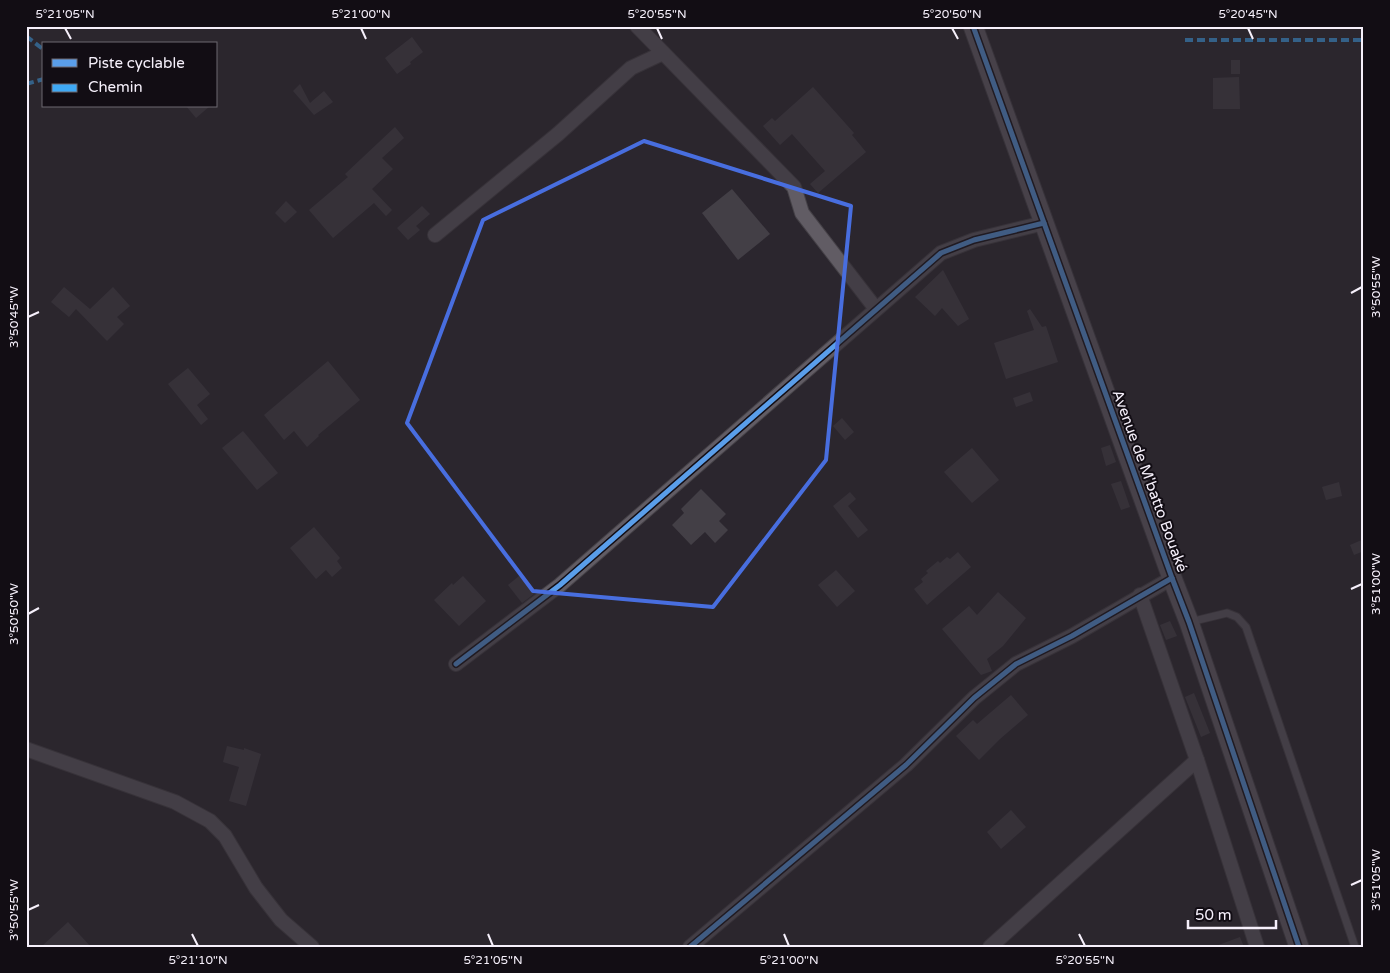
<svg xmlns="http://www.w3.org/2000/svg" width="1390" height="973" font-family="'Varela Round',sans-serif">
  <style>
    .building { fill: #433f46 }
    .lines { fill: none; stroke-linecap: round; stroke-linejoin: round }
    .lane-casing { stroke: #454147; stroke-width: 9 }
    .street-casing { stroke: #454147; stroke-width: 16 }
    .secondary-casing { stroke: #454147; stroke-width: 21 }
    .lane { stroke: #615c64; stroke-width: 7 }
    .street { stroke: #615c64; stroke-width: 14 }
    .secondary { stroke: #68626c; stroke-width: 19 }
    .quiet { stroke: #3fa9f5; stroke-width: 4; stroke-dasharray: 8 4; stroke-linecap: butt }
    .cycleway-casing { stroke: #120d14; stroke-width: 8 }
    .cycleway { stroke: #5a9eea; stroke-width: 5 }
    .marked { fill: none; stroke: #486edf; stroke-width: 4; stroke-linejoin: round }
    .ticks { fill: none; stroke: #f6f0fb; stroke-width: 2 }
    .labels { text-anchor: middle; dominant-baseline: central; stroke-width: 4; stroke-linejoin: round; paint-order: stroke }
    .street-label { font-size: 15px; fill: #f6f0fb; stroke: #120d14 }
    .neatline { fill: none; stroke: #f6f0fb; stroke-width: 2 }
    .ticks-label { font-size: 12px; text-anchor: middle; fill: #f6f0fb }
  </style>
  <rect width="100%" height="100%" fill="#2b262e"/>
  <g class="building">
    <path d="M412 37 423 52 410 62 411 64 397 74 385 58Z"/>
    <rect x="1231" y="60" width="9" height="14"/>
    <path d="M1239 77 1240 109H1213V78Z"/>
    <path d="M300 84 310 103 324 91 333 102 314 115 293 91Z"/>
    <path d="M813 87 854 133 852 135 866 152 818 193 810 184 825 171 792 134 780 145 763 126 772 118 775 121Z"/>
    <path d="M186 106H210L196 118Z"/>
    <path d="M395 127 404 138 382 158 393 169 372 189 392 210 386 216 374 203 333 238 309 210 348 177 345 174Z"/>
    <path d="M732 189 770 234 738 260 702 213Z"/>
    <path d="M286 201 297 212 285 223 275 213Z"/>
    <path d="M422 206 430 214 416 226 420 230 408 240 397 228Z"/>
    <path d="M943 270 969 319 958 326 942 308 935 316 915 297Z"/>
    <path d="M64 287 90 309 113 287 130 306 117 317 124 324 107 341 76 309 69 317 51 302Z"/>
    <path d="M1030 309 1042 327 1046 326 1058 362 1006 379 994 343 1034 330 1027 311Z"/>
    <path d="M328 361 360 400 318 435 319 436 307 447 294 431 284 440 264 415Z"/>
    <path d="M188 368 210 394 197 405 208 419 201 425 168 384Z"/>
    <path d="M1030 392 1033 401 1016 407 1013 398Z"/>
    <path d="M842 418 854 432 845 440 833 426Z"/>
    <path d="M243 431 278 473 257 490 222 448Z"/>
    <path d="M1110 445 1116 462 1106 466 1101 448Z"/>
    <path d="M972 448 999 480 972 503 944 472Z"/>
    <path d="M1121 481 1130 507 1121 510 1111 484Z"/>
    <path d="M1339 482 1342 496 1326 500 1322 487Z"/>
    <path d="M701 489 726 514 719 521 728 530 715 543 705 532 691 545 672 525 684 513 681 509Z"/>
    <path d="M850 492 856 499 848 506 868 530 858 538 833 506Z"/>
    <path d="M314 527 340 558 337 561 342 568 332 577 326 570 316 579 290 548Z"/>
    <path d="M1364 539V551L1354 555 1350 545Z"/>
    <path d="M958 552 971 567 927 605 914 589 923 582 921 579 928 573 926 571 938 561 940 563 947 557 950 559Z"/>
    <path d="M836 570 855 591 837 607 818 585Z"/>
    <path d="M463 576 486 601 459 626 434 600 452 583 453 585Z"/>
    <path d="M519 576 534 594 522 603 508 585Z"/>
    <path d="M998 592 1026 618 1003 646 987 659 992 671 981 675 942 629 969 606 977 615Z"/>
    <path d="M1170 621 1177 636 1166 640 1160 625Z"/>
    <path d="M1194 693 1210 733 1201 737 1185 697Z"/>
    <path d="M1011 695 1028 715 1000 739 979 760 956 736 973 720 977 724Z"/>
    <path d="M227 746 244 750V748L261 754 246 806 229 801 239 767 223 762Z"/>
    <path d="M1011 810 1026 827 1001 849 987 832Z"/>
    <path d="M68 922 91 947H41Z"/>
    <path d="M1240 937 1244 947H1216V946Z"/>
  </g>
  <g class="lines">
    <g class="lane-casing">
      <path id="lane" d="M1190 622 1227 613 1237 617 1246 627 1355 947"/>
    </g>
    <g class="street-casing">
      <g id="street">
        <path d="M637 26 794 187 802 213 876 309"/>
        <path d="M435 235 558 134 631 68 663 53"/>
        <path d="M1140 595 1197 760 1257 947"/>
        <path d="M456 664 560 585 941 253 974 240 1044 223"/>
        <path d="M26 749 175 802 210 821 225 836 256 888 281 920 312 947"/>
        <path d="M690 947 906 765 974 698 1016 664 1072 636 1172 578"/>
        <path d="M990 947 1197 760"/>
      </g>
    </g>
    <g class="secondary-casing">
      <path id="secondary" d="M973 26 1172 578 1189 622 1299 947"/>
    </g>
    <use href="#lane" class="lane"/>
    <use href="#street" class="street"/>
    <use href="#secondary" class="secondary"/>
    <g class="quiet">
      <path d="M26 36 44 50"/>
      <path d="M1185 40H1364"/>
      <path d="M26 84 44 79"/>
    </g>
    <g class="cycleway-casing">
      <g id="cycleway">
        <path d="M973 26 1172 578 1189 622 1299 947"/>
        <path d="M456 664 560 585 941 253 974 240 1044 223"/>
        <path d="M690 947 906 765 974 698 1016 664 1072 636 1172 578"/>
      </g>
    </g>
    <use href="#cycleway" class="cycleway"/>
  </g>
  <path d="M0 0H1390V973H0ZM644 141 851 206 826 460 713 607 533 591 407 423 483 220Z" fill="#2b262e" fill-opacity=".55" fill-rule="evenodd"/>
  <path class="marked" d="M644 141 851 206 826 460 713 607 533 591 407 423 483 220Z"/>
  <path class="ticks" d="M65 28 71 39M361 28 366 39M657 28 662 39M952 28 958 39M1248 28 1253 39M1351 293 1362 287M28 317 39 312M1351 589 1362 584M28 614 39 608M1351 885 1362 880M28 910 39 905M192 934 198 946M488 934 493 946M784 934 789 946M1079 934 1085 946"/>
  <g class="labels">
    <g class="street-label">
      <text transform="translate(1150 481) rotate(70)">Avenue de M'batto Bouaké</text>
    </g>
  </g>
  <rect width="1390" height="973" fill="none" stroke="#120d14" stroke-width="55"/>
  <rect x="42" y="42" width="175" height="65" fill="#120d14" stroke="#6d6870"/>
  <rect x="52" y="59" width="25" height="8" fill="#5a9eea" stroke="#6d6870"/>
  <text x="88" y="68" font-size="15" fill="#f6f0fb">Piste cyclable</text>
  <rect x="52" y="84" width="25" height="8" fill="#3fa9f5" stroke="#6d6870"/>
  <text x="88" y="92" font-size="15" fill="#f6f0fb">Chemin</text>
  <path d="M1188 920v8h88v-8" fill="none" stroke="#f6f0fb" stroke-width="2.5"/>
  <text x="1195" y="920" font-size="15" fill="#f6f0fb" stroke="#120d14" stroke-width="4" paint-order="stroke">50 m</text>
  <rect x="28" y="28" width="1334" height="918" class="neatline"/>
  <g class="ticks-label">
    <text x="65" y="18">5°21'05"N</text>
    <text x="361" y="18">5°21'00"N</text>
    <text x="657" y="18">5°20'55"N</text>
    <text x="952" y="18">5°20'50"N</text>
    <text x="1248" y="18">5°20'45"N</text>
    <text transform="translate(1376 287) rotate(-90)" y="4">3°50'55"W</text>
    <text transform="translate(14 317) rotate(-90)" y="4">3°50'45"W</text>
    <text transform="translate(1376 584) rotate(-90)" y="4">3°51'00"W</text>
    <text transform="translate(14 614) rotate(-90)" y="4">3°50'50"W</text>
    <text transform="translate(1376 880) rotate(-90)" y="4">3°51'05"W</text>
    <text transform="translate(14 910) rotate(-90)" y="4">3°50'55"W</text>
    <text x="198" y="964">5°21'10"N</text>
    <text x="493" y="964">5°21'05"N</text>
    <text x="789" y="964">5°21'00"N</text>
    <text x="1085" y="964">5°20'55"N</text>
  </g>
</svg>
